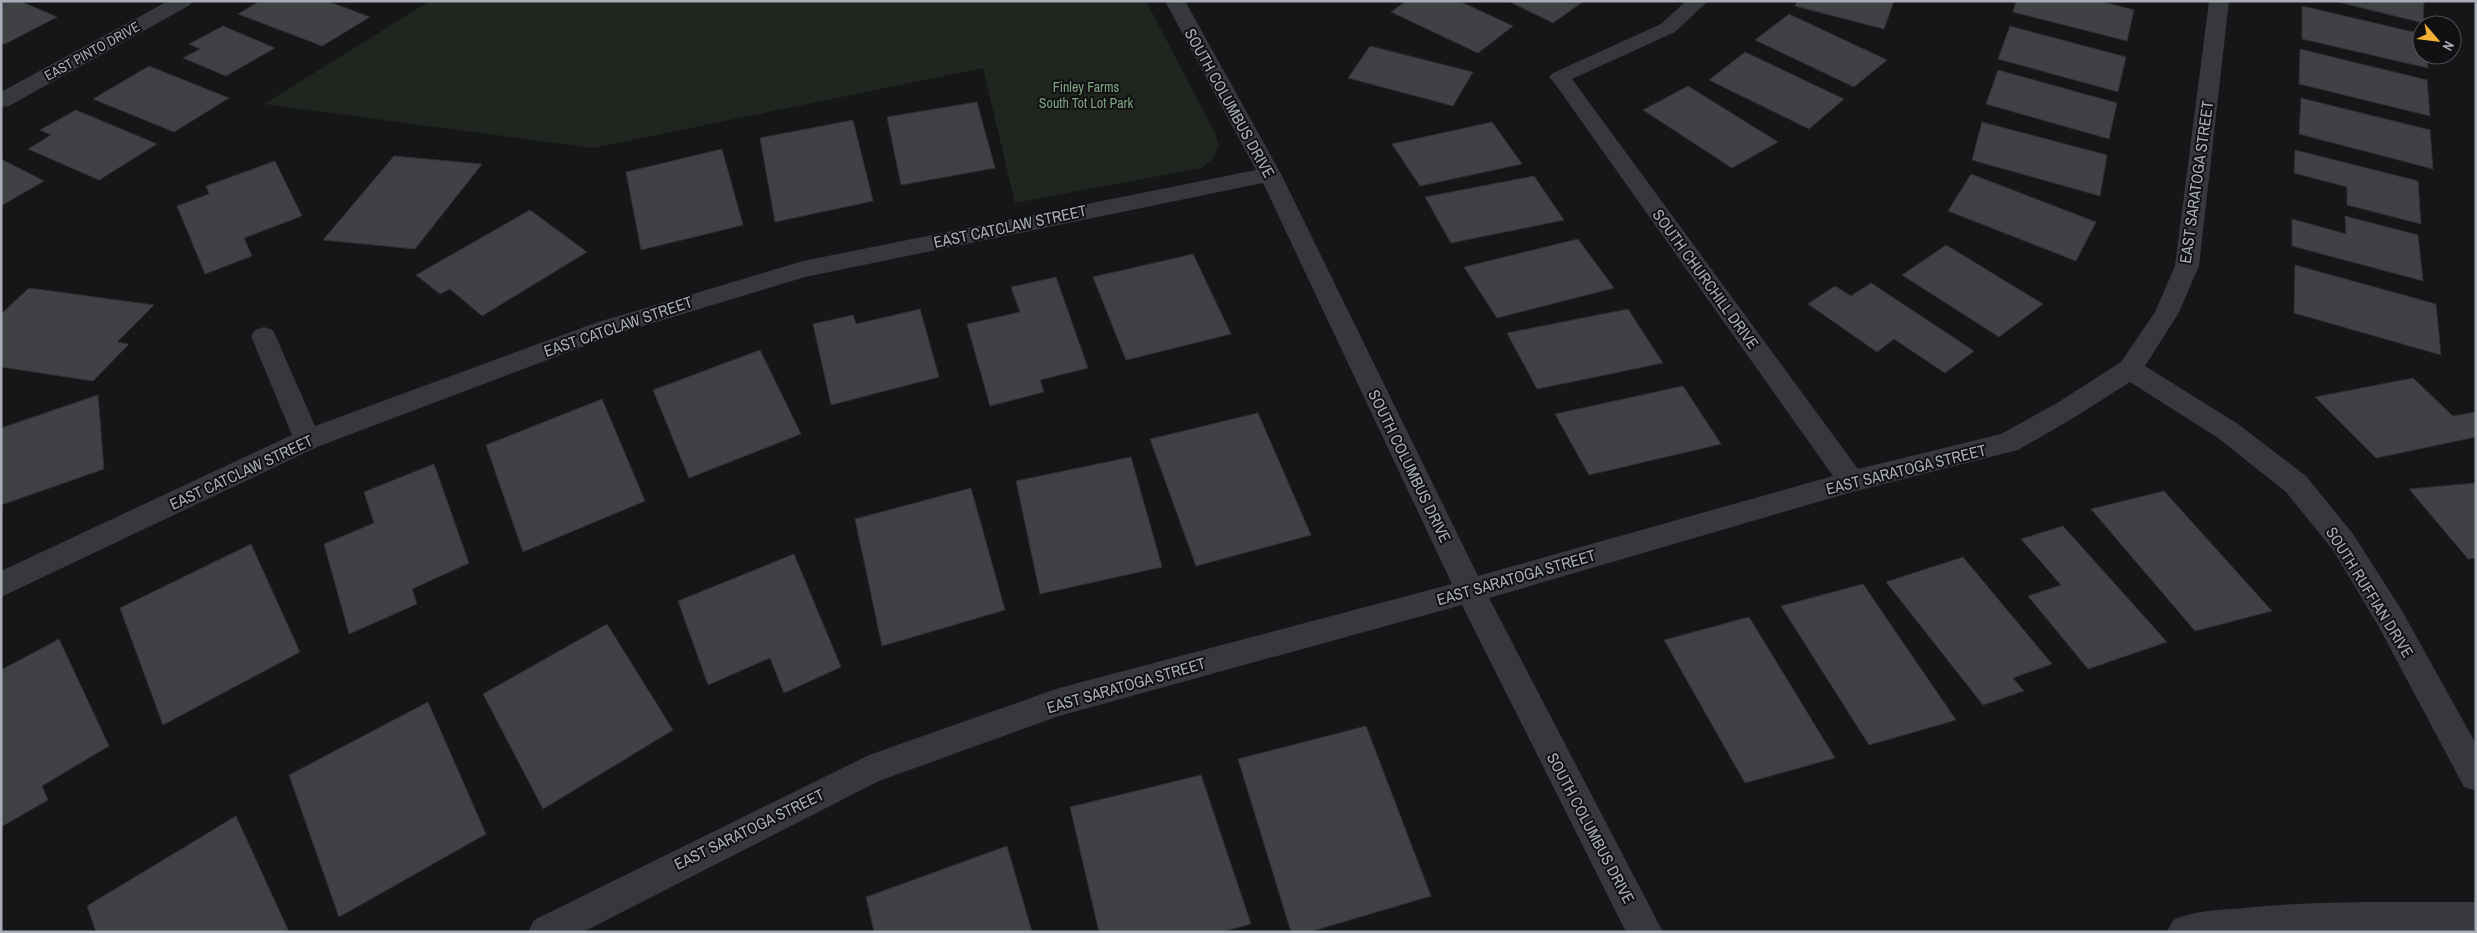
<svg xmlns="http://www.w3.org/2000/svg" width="2477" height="933" font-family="'Archivo Narrow',sans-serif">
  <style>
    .green { fill: #1e261f }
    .building { fill: #404145; stroke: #303034 }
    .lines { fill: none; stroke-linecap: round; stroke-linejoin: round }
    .minor { fill: #37383d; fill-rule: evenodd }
    .tertiary { fill: #37383d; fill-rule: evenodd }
    .labels { text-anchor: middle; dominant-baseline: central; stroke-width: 4; stroke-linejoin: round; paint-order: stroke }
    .far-street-label { font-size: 14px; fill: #a8adb8; stroke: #111113 }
    .far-park-label { font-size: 14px; fill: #7fa381; stroke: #111113 }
    .street-label { font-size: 16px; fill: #a8adb8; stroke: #111113 }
  </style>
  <rect width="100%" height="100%" fill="#161618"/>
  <path class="green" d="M430 1H1146L1215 133 1219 146 1212 160 1201 168 1015 203 983 68 593 148 264 104Z"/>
  <g class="building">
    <path d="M1 1H20L57 17 5 44 1 43Z"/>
    <path d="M260 1H327L370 17 322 46 238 14Z"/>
    <path d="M1406 1H1459L1513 26 1478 53 1391 12Z"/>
    <path d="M1508 1H1584L1553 23Z"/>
    <path d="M1797 1H1894L1884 29 1795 6Z"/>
    <path d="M2016 1H2100L2134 10 2127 41 2013 12Z"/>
    <path d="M2334 1H2424L2423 23Z"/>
    <path d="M2302 6 2422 34V55H2427L2428 68 2302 39Z"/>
    <path d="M1789 14 1887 60 1854 87 1755 40Z"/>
    <path d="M223 26 275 48 226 76 183 58 200 49 189 44Z"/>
    <path d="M2010 26 2126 57 2118 92 1998 59Z"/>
    <path d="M1370 46 1473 72 1453 106 1348 78Z"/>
    <path d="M2300 49 2427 80 2430 116 2299 84Z"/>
    <path d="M1745 52 1844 99 1809 129 1709 80Z"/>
    <path d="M149 66 229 98 174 132 93 99Z"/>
    <path d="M1998 70 2117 103 2109 139 1986 104Z"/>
    <path d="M1688 86 1778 142 1732 168 1643 110Z"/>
    <path d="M2301 98 2430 130 2433 169 2299 134Z"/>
    <path d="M977 102 995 168 901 185 887 117Z"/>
    <path d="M76 110 157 144 99 180 28 149 51 135 40 130Z"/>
    <path d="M853 120 873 201 775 222 760 138Z"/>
    <path d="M1492 122 1522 164 1420 186 1392 144Z"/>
    <path d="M1982 122 2107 155 2100 196 1972 160Z"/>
    <path d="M722 149 743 225 641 250 626 172Z"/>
    <path d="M2295 150 2418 181 2421 224 2347 205V187L2294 173Z"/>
    <path d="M394 156 482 164 415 249 323 240Z"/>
    <path d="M1 159 44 181 1 206Z"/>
    <path d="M275 161 302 216 244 238 252 256 205 274 177 206 209 194 206 186Z"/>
    <path d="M1971 174 2096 222 2076 261 1948 211Z"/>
    <path d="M1534 176 1564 220 1451 243 1425 197Z"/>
    <path d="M530 210 587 252 482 316 450 289 440 294 416 275Z"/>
    <path d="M2345 216 2418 235 2423 281 2292 246V219L2346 234Z"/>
    <path d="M1578 239 1614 288 1497 318 1464 267Z"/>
    <path d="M1946 245 2043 304 1999 337 1902 275Z"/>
    <path d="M1193 254 1231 334 1126 360 1093 277Z"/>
    <path d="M2295 265 2436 304 2441 355 2294 313Z"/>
    <path d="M1056 277 1088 368 1040 380 1044 392 990 406 967 324 1020 312 1011 287Z"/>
    <path d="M1871 283 1974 351 1945 373 1894 339 1877 352 1808 304 1835 286 1851 296Z"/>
    <path d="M29 288 154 305 117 342 129 344 93 381 1 367V314Z"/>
    <path d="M920 309 939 377 831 405 813 324 853 315 856 324Z"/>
    <path d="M1628 309 1663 363 1537 389 1507 333Z"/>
    <path d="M760 350 801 434 689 478 653 390Z"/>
    <path d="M2413 378 2453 416 2476 412V437L2376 458 2315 397Z"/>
    <path d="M1683 386 1721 444 1589 475 1555 414Z"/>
    <path d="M98 395 104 469 1 505V428Z"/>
    <path d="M602 399 645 501 523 552 486 445Z"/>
    <path d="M1258 413 1311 535 1196 566 1150 439Z"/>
    <path d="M1131 457 1162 567 1040 594 1016 481Z"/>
    <path d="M434 464 469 563 412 589 417 604 349 634 324 544 374 523 364 492Z"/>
    <path d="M2476 483V558L2468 559 2409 489Z"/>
    <path d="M971 488 1005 610 882 646 855 519Z"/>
    <path d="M2164 491 2272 611 2195 631 2091 509Z"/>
    <path d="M2063 526 2167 642 2088 669 2028 596 2061 585 2021 539Z"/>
    <path d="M251 544 300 652 163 725 120 608Z"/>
    <path d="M794 554 841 667 784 693 770 658 708 685 678 601Z"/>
    <path d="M1963 557 2052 664 2013 678 2024 691 1983 705 1886 582Z"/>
    <path d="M1863 584 1956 720 1869 745 1781 606Z"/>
    <path d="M1749 617 1835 758 1745 783 1664 640Z"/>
    <path d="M607 624 673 730 543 809 483 694Z"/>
    <path d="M59 639 109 746 42 786 48 800 1 827V670Z"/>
    <path d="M428 702 486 834 339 917 289 775Z"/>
    <path d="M1366 726 1431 896 1309 932H1291L1238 759Z"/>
    <path d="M1201 775 1251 924 1221 932H1099L1070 807Z"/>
    <path d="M236 816 289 932H96L87 906Z"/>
    <path d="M1007 846 1032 932H874L866 897Z"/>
  </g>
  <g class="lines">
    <g class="minor">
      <path d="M168 1H193L190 5 9 106 1 107V92Z"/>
      <path d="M1165 1H1185L1281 174 1478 576 1833 476 1553 81 1549 77 1553 73 1661 24 1686 1H1708L1675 32 1572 79 1858 469 2001 434 2057 403 2121 362 2155 312 2175 266 2209 1H2229L2199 266 2178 314 2145 366 2238 424 2306 476 2353 534 2401 609 2476 744V791L2464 787 2379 627 2333 550 2286 492 2218 438 2130 382 2075 417 2018 450 1852 492 1489 598 1663 932H1626L1462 605 1059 716 879 781 583 932H528L534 920 869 755 1059 688 1452 584 1263 183 805 277 613 335 317 447 1 597V571L292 435 251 336 255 330 264 327 273 330 315 426 595 323 803 261 1256 170Z"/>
    </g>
    <path class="tertiary" d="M2440 902H2476V932H2167L2173 920C2195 910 2220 910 2244 908 2309 901 2374 902 2440 902Z"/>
  </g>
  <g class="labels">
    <g class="far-street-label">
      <text transform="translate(92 51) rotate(-29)">EAST PINTO DRIVE</text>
    </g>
    <g class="far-park-label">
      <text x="1086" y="87">Finley Farms<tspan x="1086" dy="16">South Tot Lot Park</tspan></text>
    </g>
    <g class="street-label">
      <text transform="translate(1230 103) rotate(61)">SOUTH COLUMBUS DRIVE</text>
      <text transform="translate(2196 182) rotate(-82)">EAST SARATOGA STREET</text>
      <text transform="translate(1010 226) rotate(-12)">EAST CATCLAW STREET</text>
      <text transform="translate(1706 279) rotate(54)">SOUTH CHURCHILL DRIVE</text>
      <text transform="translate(618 326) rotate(-19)">EAST CATCLAW STREET</text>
      <text transform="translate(1410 466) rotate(64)">SOUTH COLUMBUS DRIVE</text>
      <text transform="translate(1906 469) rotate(-14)">EAST SARATOGA STREET</text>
      <text transform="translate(241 472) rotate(-25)">EAST CATCLAW STREET</text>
      <text transform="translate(1516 577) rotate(-16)">EAST SARATOGA STREET</text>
      <text transform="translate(2370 592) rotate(58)">SOUTH RUFFIAN DRIVE</text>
      <text transform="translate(1126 685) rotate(-16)">EAST SARATOGA STREET</text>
      <text transform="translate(1591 828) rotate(62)">SOUTH COLUMBUS DRIVE</text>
      <text transform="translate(749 829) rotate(-26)">EAST SARATOGA STREET</text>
    </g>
  </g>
  <rect width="2477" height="933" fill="none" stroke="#a8adb8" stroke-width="5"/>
  <g transform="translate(2437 40) rotate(118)"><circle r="24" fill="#111113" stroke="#4d4f55"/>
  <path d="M0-4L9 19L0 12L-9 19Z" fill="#f2b134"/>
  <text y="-8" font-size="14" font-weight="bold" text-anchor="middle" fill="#a8adb8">N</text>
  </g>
</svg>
